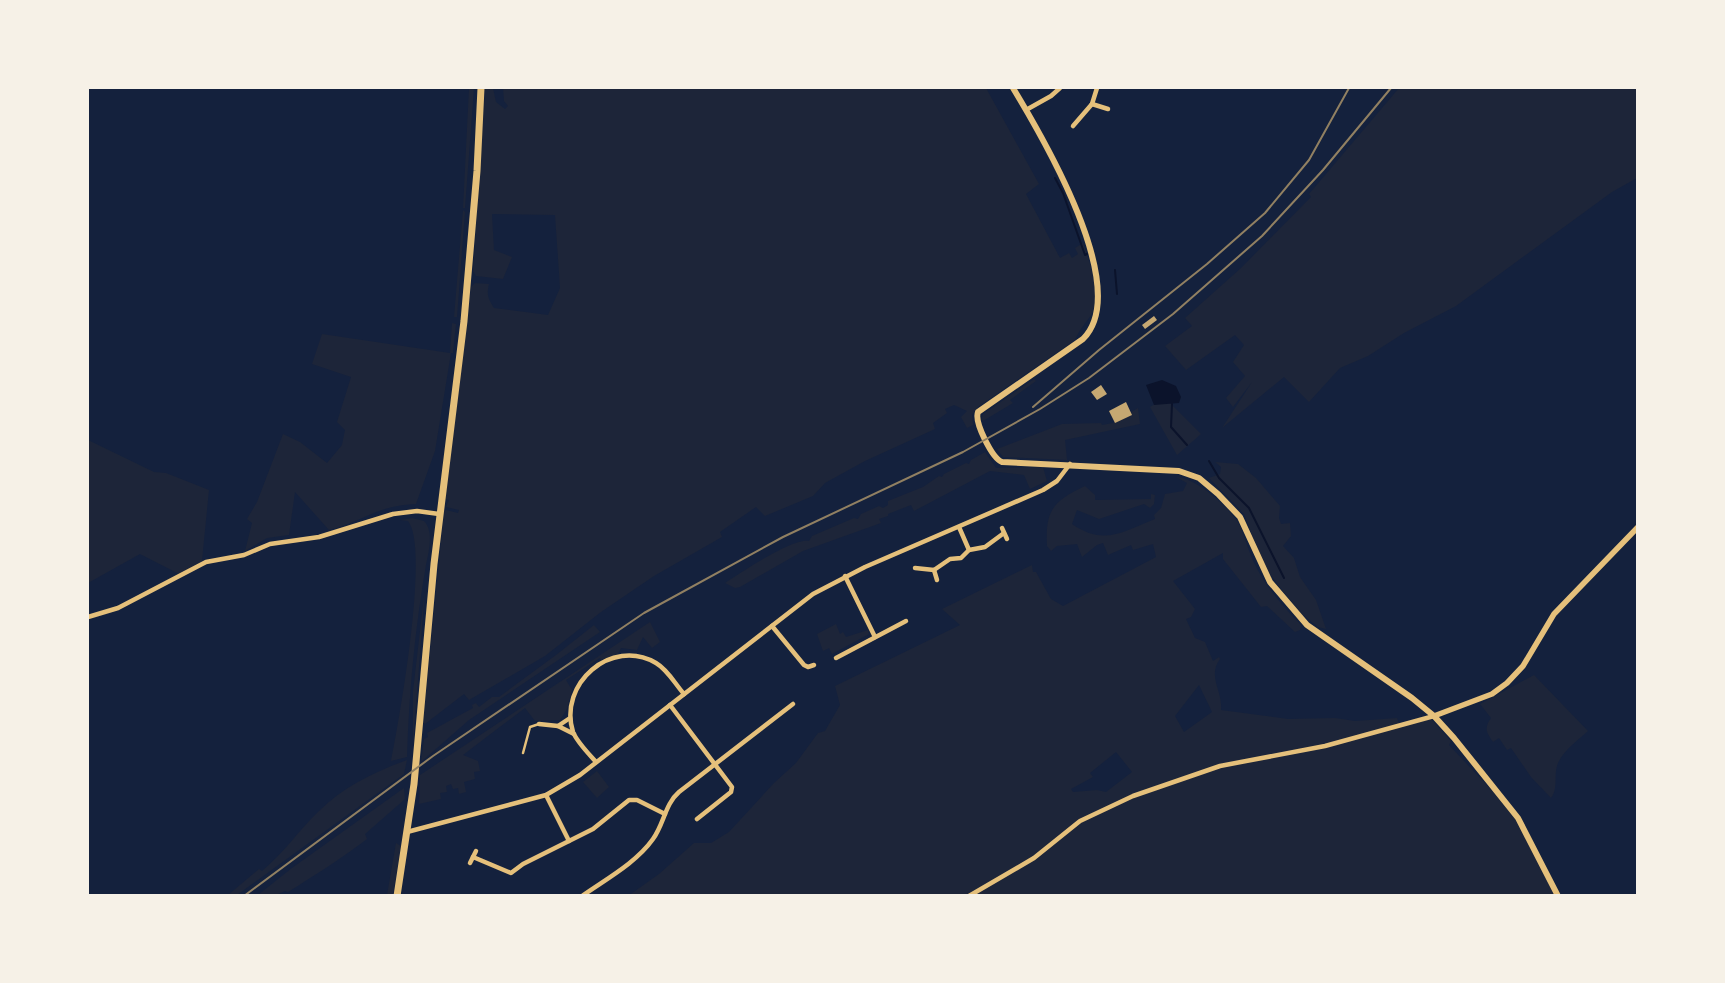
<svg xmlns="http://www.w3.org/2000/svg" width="1725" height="983" font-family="Inter,sans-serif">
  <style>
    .green { fill: #1d2539; fill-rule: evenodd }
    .water { fill: #0b132b }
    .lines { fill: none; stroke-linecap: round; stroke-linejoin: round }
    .stream { stroke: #0b132b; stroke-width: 2 }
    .building { fill: #c6a872 }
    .service { stroke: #e5c07b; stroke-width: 2.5 }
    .minor { stroke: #e5c07b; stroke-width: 4.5 }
    .tertiary { stroke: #e5c07b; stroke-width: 5.5 }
    .secondary { stroke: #e5c07b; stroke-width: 6 }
    .primary { stroke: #e5c07b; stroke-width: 7 }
    .rail { stroke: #918062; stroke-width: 2 }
  </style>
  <rect width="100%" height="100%" fill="#14213d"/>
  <g class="green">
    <path d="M469 88H474L465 208H463Z"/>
    <path d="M485 88H493L496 102 505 109 508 106 504 101 503 88H986L1039 184 1026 194 1060 258 1069 253 1072 258 1078 254 1075 248 1083 243C1089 260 1103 298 1091 315 1085 324 1079 330 1075 340L978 407 972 415 973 425 967 428 961 417 967 411 954 405 945 409 947 413 933 423 935 429 865 461 825 483 813 496 765 516 756 507 720 532 722 537 654 576 601 612 545 656 469 700 464 694 425 724 423 723 444 511 446 510 458 513 459 510 446 507 449 500 445 499 471 287 475 283 489 284C486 296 489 299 494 308L548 315 560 288 555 215 492 214 494 250 512 257 503 279 476 276 473 271Z"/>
    <path d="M1399 88H1637V178L1612 192 1456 306 1404 333 1368 356 1340 368 1309 402 1284 377 1222 428 1252 382 1233 407 1226 398 1245 376 1233 362 1244 345 1235 335 1186 370 1165 346 1192 326 1185 318 1241 268 1311 197 1309 194Z"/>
    <path d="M463 210 465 212 457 317H454Z"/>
    <path d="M452 323 456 324 453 353H451L435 451 416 504C378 505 362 522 329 530L295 492 289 535 267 538 245 551 252 523 247 519 257 502 283 434 300 442 327 463 342 445 345 430 337 422 351 377 312 364 322 334 450 353Z"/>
    <path d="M1034 379 1036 381 1010 400 1013 403 983 421 981 420 983 414Z"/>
    <path d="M1165 398 1201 434 1177 455 1150 407Z"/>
    <path d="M1138 408 1140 424 1065 440 1067 460 1003 457 997 449 1062 424 1101 423 1102 425 1113 423Z"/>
    <path d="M88 440 154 472 166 473 209 490 202 561 179 574 140 554 88 583Z"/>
    <path d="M985 452 996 468 1043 467 1047 481 1030 489 1024 475 990 471 914 511 911 505 888 514V516L879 519 881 523 803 551 740 587 735 588 725 583C740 573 794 537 809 541L812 536 854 518 858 519 861 514 879 506 883 508 888 505V501L923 487 939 476 942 477 944 474 966 463 969 464 971 460Z"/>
    <path d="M1215 462 1238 464 1256 478 1280 506 1279 518 1281 524 1290 523 1291 536 1283 546 1294 558 1300 577 1316 600 1326 629 1318 627 1303 615 1281 589 1264 566 1244 514 1209 478 1220 474 1221 467Z"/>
    <path d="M1176 477C1196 477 1233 510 1241 528 1247 544 1251 559 1260 574 1271 593 1286 610 1301 625L1300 630 1295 632 1267 606 1261 607 1223 559V553L1173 581 1195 609 1191 617 1186 619 1195 638 1205 642 1213 661 1219 657 1220 659C1207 676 1223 691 1221 710L1288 719 1335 718 1355 721 1397 718 1400 726 1431 719 1451 741 1449 745 1518 818 1558 896H628L659 874 694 843H711L729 832 774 783 796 763 818 733 825 731 840 705 835 686 960 625 942 609 1032 565 1033 572H1036L1051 599 1063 606 1156 557 1153 544 1133 550 1131 545 1108 555 1103 543 1097 545 1082 557 1077 544 1057 546 1051 551 1047 546C1045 509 1054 501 1085 486L1095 495V500L1151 499V494L1155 495 1154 504 1150 508 1144 504 1099 519 1077 510 1072 524C1104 546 1122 532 1155 519L1154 515 1161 508 1165 494 1183 491 1187 483ZM1199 685 1212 712 1184 732 1175 716ZM1116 752 1132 772 1106 792 1097 790 1073 792 1071 789 1093 777 1090 773Z"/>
    <path d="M412 518 424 521C434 531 429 551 426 565 415 628 409 692 407 757L391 761C399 722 430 548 408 521L400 520Z"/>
    <path d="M425 588 413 746V691Z"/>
    <path d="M650 622 660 642 652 648 643 637 637 650 621 648 618 654 601 660 600 658 566 680 572 690 567 709 560 720 535 721 525 708 463 755 478 761 480 771 474 772 475 779 464 782 466 792 459 794 458 788 453 789 451 784 446 786 447 792 440 793 441 799 419 804 420 775Z"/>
    <path d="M836 624 840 634 843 632 846 637 868 630 869 634 832 654 829 648 823 651 817 634Z"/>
    <path d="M594 625 600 632 469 720 421 762 424 739 428 737 427 733 473 708 472 705 476 703 479 707 492 697H499L556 655Z"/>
    <path d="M1534 675 1588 731C1578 740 1564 750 1558 763 1553 775 1559 788 1551 798L1531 777 1511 748 1507 750 1499 738 1493 742C1486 732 1484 728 1491 718L1480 704Z"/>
    <path d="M407 760 404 774 237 895H228L259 869 262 871C284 853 298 831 318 812 343 787 374 772 407 760Z"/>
    <path d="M597 771 609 787 597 798 583 782Z"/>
    <path d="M404 788 405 799 365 834 367 839C341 859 315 875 288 892L285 891 276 895H258L292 868Z"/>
    <path d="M396 843 401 846 393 895H387Z"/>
  </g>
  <path class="water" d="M1162 380 1176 386 1181 397 1179 403 1154 405 1146 385Z"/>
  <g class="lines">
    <g class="stream">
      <path d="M1055 178 1063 193 1085 255 1087 254"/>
      <path d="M1115 270 1117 294"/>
      <path d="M1172 404 1171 427 1187 445"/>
      <path d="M1209 461 1219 478 1249 508 1284 578"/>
    </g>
  </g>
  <g class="building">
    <path d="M1154 316 1157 320 1145 329 1142 325Z"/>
    <path d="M1101 385 1107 394 1097 400 1091 392Z"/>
    <path d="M1126 402 1132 415 1115 423 1109 411Z"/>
  </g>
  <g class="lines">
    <path class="service" d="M523 753 530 727 539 724"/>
    <g class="minor">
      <path d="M1092 104 1108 109"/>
      <path d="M1026 110 1051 96 1060 88"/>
      <path d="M1073 126 1092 104 1097 88"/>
      <path d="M959 527 969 550"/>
      <path d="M1002 528 1007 539"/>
      <path d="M915 568 934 570 950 559 961 558 969 550 985 547 1004 533"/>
      <path d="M934 570 937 580"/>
      <path d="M845 576 875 637"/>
      <path d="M88 617 118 608 206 562 244 555 270 544 319 537 393 514 417 511 439 514"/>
      <path d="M772 626 804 665 808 667 814 665"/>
      <path d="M836 658 906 621"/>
      <path d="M670 705 732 787 731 792 697 819"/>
      <path d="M539 724 558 726 574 734"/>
      <path d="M558 726 570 718"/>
      <path d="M596 762C589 754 577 742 573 732 558 684 611 637 656 663 668 670 675 684 684 694"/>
      <path d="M546 795 569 841"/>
      <path d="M407 832 546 795 580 775 813 594 865 567 1043 490 1057 481 1070 464"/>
      <path d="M473 857 511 873 523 864 593 829 629 800H637L665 814"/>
      <path d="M470 863 476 851"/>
      <path d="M582 896C606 879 636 863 653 839 664 824 665 804 679 792L793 704"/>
      <path d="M969 896 1034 858 1080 821 1133 796 1220 766 1325 746 1434 716"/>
    </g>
    <path class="tertiary" d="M1434 716 1492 694 1507 683 1523 666 1554 614 1638 527"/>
    <path class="secondary" d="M1013 88C1042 136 1133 289 1083 339L978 412C974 422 992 458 1002 462L1179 471 1199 478 1218 494 1240 517 1270 582 1307 625 1412 698 1434 716 1454 738 1518 818 1558 896"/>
    <path class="primary" d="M397 896 414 784 434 564 464 321 477 171 481 88"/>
    <g class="rail">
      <path d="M1033 407 1099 350 1207 264 1265 213 1309 160 1349 88"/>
      <path d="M244 896 433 756 644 613 783 537 963 452 1040 409 1089 378 1173 314 1262 236 1323 170 1391 88"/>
    </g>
  </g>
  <rect width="1725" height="983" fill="none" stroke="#f6f1e7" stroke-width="178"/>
</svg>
